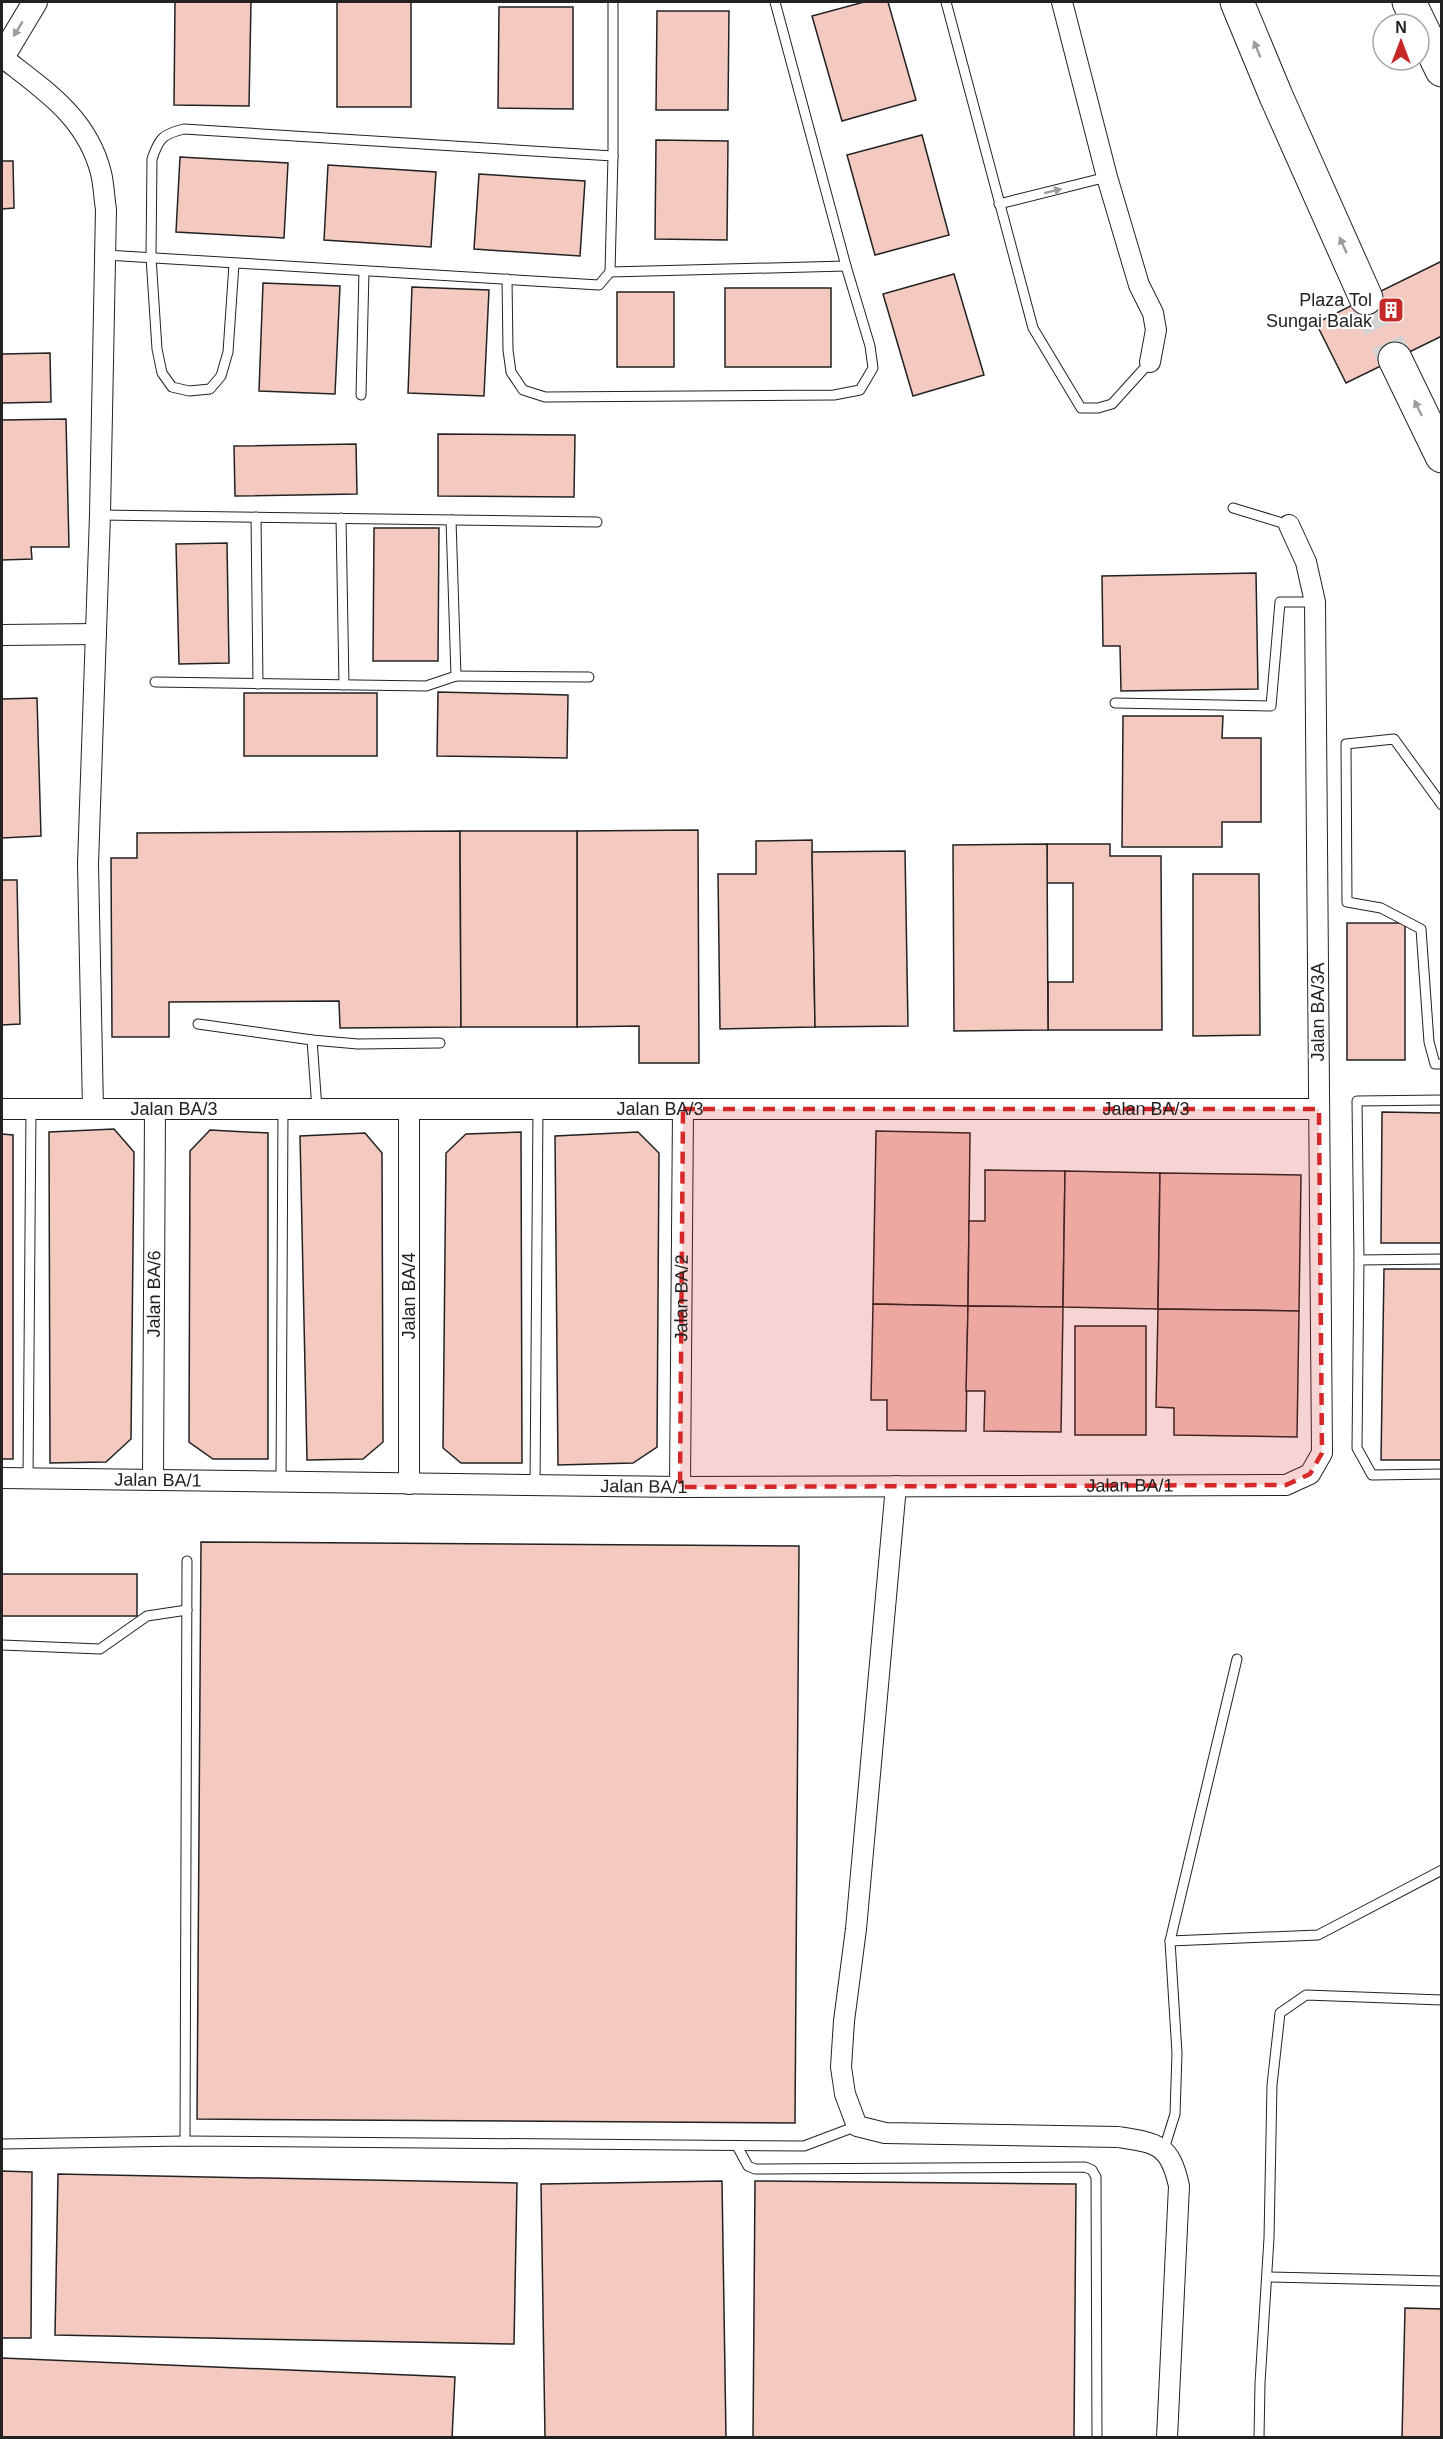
<svg xmlns="http://www.w3.org/2000/svg" width="1443" height="2439" font-family="Helvetica,sans-serif">
  <style>
    .building { fill: #f3c9c0; stroke: #222; stroke-width: 1.5 }
    .lines { fill: none; stroke-linecap: round; stroke-linejoin: round }
    .motorway-tunnel { stroke: #d3d3d3; stroke-width: 33; stroke-dasharray: 33 16; stroke-linecap: butt }
    .service-casing { stroke: #222; stroke-width: 11 }
    .minor-casing { stroke: #222; stroke-width: 22 }
    .tertiary-casing { stroke: #222; stroke-width: 26 }
    .motorway-casing { stroke: #222; stroke-width: 35 }
    .service { stroke: #fff; stroke-width: 9 }
    .minor { stroke: #fff; stroke-width: 20 }
    .tertiary { stroke: #fff; stroke-width: 24 }
    .motorway { stroke: #fff; stroke-width: 33 }
    .oneway { fill: #9c9c9c }
    .marked { fill: #d62828; fill-opacity: 0.2; stroke: #d62828; stroke-width: 4.5; stroke-dasharray: 12 8; stroke-linejoin: round }
    .labels { text-anchor: middle; dominant-baseline: central; stroke-width: 4.5; stroke-linejoin: round; paint-order: stroke }
    .poi-label { font-size: 18px; fill: #222; stroke: #fff; text-anchor: end }
    .street-label { font-size: 18px; fill: #222; stroke: #fff }
  </style>
  <rect width="100%" height="100%" fill="#fff"/>
  <g class="building">
    <path d="M175 2H251L249 106 174 105Z"/>
    <rect x="337" y="2" width="74" height="105"/>
    <path d="M864 2H888L916 100 842 121 812 16Z"/>
    <path d="M499 7H573V109L498 108Z"/>
    <path d="M657 11H729L728 110H656Z"/>
    <path d="M922 135 949 235 875 255 847 155Z"/>
    <path d="M656 140 728 141 727 240 655 239Z"/>
    <path d="M180 157 288 163 284 238 176 232Z"/>
    <path d="M2 161H13L14 208 2 209Z"/>
    <path d="M328 165 436 172 431 247 324 240Z"/>
    <path d="M479 174 585 181 580 256 474 249Z"/>
    <path d="M1442 261V336L1346 383 1316 323Z"/>
    <path d="M954 274 984 375 913 396 883 294Z"/>
    <path d="M263 283 340 286 335 394 259 391Z"/>
    <path d="M412 287 489 290 484 396 408 393Z"/>
    <rect x="725" y="288" width="106" height="79"/>
    <rect x="617" y="292" width="57" height="75"/>
    <path d="M50 353 51 402 2 403V354Z"/>
    <path d="M66 419 69 547H31L32 559 2 560V420Z"/>
    <path d="M438 434 575 435 574 497 438 496Z"/>
    <path d="M356 444 357 494 235 496 234 446Z"/>
    <path d="M374 528H439L438 661H373Z"/>
    <path d="M227 543 229 663 179 664 176 544Z"/>
    <path d="M1256 573 1258 689 1121 691 1120 646H1103L1102 576Z"/>
    <path d="M438 692 568 695 567 758 437 756Z"/>
    <rect x="244" y="693" width="133" height="63"/>
    <path d="M37 698 41 836 2 838V699Z"/>
    <path d="M1123 716H1223L1222 738H1261V822H1222V847H1122Z"/>
    <path d="M698 830 699 1063H639V1026L577 1027V831Z"/>
    <path d="M460 831 461 1027 340 1028 339 1001 169 1002V1037H112L111 858H137V833Z"/>
    <path d="M460 831H577V1027H461Z"/>
    <path d="M812 840 815 1027 720 1029 718 874H756V841Z"/>
    <path d="M1047 844H1110V856H1161L1162 1030H1048V982H1073V883H1047Z"/>
    <path d="M1047 844 1048 1030 954 1031 953 845Z"/>
    <path d="M905 851 908 1026 815 1027 812 852Z"/>
    <path d="M1193 874H1259L1260 1035 1193 1036Z"/>
    <path d="M2 880H17L20 1024 2 1025Z"/>
    <rect x="1347" y="923" width="58" height="137"/>
    <path d="M1382 1112 1442 1113V1243H1381Z"/>
    <path d="M114 1129 134 1152 131 1439 106 1462 50 1463 49 1132Z"/>
    <path d="M210 1130 268 1133V1459H213L189 1442 190 1151Z"/>
    <path d="M876 1131 970 1133 968 1306 873 1304Z"/>
    <path d="M521 1132 522 1463H461L443 1448 446 1153 466 1134Z"/>
    <path d="M638 1132 659 1153 657 1447 633 1463 558 1465 555 1136Z"/>
    <path d="M365 1133 382 1153 383 1442 363 1459 307 1460 300 1136Z"/>
    <path d="M2 1134 13 1135V1459H2Z"/>
    <path d="M985 1170 1065 1171 1063 1307 968 1306 969 1221H985Z"/>
    <path d="M1065 1171 1160 1173 1158 1309 1063 1307Z"/>
    <path d="M1160 1173 1301 1175 1299 1311 1158 1309Z"/>
    <path d="M1384 1269H1442V1460H1381Z"/>
    <path d="M873 1304 968 1306 966 1431 887 1430V1400H871Z"/>
    <path d="M968 1306 1063 1307 1061 1432 984 1431 985 1391H966Z"/>
    <path d="M1158 1309 1299 1311 1297 1437 1174 1435V1408L1156 1407Z"/>
    <rect x="1075" y="1326" width="71" height="109"/>
    <path d="M201 1542 799 1546 795 2123 197 2119Z"/>
    <rect x="2" y="1574" width="135" height="42"/>
    <path d="M2 2171 32 2172 31 2338H2Z"/>
    <path d="M58 2174 517 2183 514 2344 55 2335Z"/>
    <path d="M722 2181 726 2438H545L541 2184Z"/>
    <path d="M755 2181 1076 2184 1074 2438H753Z"/>
    <path d="M1405 2308 1442 2309V2438H1402Z"/>
    <path d="M2 2358 455 2377 452 2438H2Z"/>
  </g>
  <g class="lines">
    <path class="motorway-tunnel" d="M1366 298 1395 359"/>
    <g class="service-casing">
      <g id="service">
        <path d="M946 2 1033 328 1081 408H1098L1112 404 1150 362"/>
        <path d="M999 204 1107 177"/>
        <path d="M106 255 599 285 610 272 613 156V2"/>
        <path d="M234 264 228 352 221 376 210 389 189 391 172 387 162 373 157 349 151 257 152 159C159 138 163 134 184 129L613 156"/>
        <path d="M610 272 846 266"/>
        <path d="M507 279 508 350 511 372 523 390 545 397 834 395 860 390 873 368 870 346 846 266 775 2"/>
        <path d="M361 395 364 271"/>
        <path d="M1233 508 1289 525"/>
        <path d="M100 515 597 522"/>
        <path d="M256 517 258 684"/>
        <path d="M341 518 344 685"/>
        <path d="M456 676 589 677"/>
        <path d="M155 682 426 686 456 676 451 520"/>
        <path d="M1115 703 1271 706 1280 602H1315"/>
        <path d="M1442 805 1394 739 1346 744 1347 902 1381 908 1421 929 1429 1042 1435 1064H1442"/>
        <path d="M198 1024 312 1040 358 1044 440 1043"/>
        <path d="M312 1040 317 1109"/>
        <path d="M1442 1100 1357 1101 1359 1260 1357 1448 1372 1475 1442 1474"/>
        <path d="M1359 1260 1442 1259"/>
        <path d="M28 1479 31 1109"/>
        <path d="M281 1482 283 1109"/>
        <path d="M535 1485 538 1109"/>
        <path d="M2 1645 100 1649 147 1616 187 1610"/>
        <path d="M1170 1941 1318 1935 1442 1870"/>
        <path d="M185 2141 187 1561"/>
        <path d="M2 2144 185 2141 804 2146 857 2126"/>
        <path d="M737 2146 748 2166 755 2169 1085 2167 1092 2170 1096 2177 1097 2438"/>
        <path d="M1164 2149 1175 2114 1177 2053 1170 1941 1237 1659"/>
        <path d="M1267 2277 1442 2281"/>
        <path d="M1259 2438 1260 2383 1269 2238 1272 2085 1280 2013 1306 1995 1442 2000"/>
      </g>
    </g>
    <g class="minor-casing">
      <g id="minor">
        <path d="M1062 2 1107 177 1139 285 1153 313 1156 330 1150 362"/>
        <path d="M2 57C44 90 87 117 101 173 104 185 104 198 106 209L100 515 88 864 93 1109"/>
        <path d="M2 635 96 634"/>
        <path id="s1" d="M2 1109H1319"/>
        <path id="s2" d="M2 1478 680 1487 1286 1485 1310 1474 1322 1453 1315 602 1306 562 1289 525"/>
        <path id="s3" d="M153 1480 155 1109"/>
        <path d="M409 1484V1109"/>
        <path d="M896 1486 856 1929 844 2021 841 2067 845 2094 857 2126 885 2133 1118 2137C1157 2143 1170 2144 1179 2186L1167 2438"/>
        <path id="s4" d="M680 1487 683 1109"/>
      </g>
    </g>
    <g class="tertiary-casing">
      <path id="tertiary" d="M2 57 35 2"/>
    </g>
    <g class="motorway-casing">
      <g id="motorway">
        <path d="M1237 2 1276 96 1366 298"/>
        <path d="M1409 2 1442 70"/>
        <path d="M1395 359 1442 456"/>
      </g>
    </g>
    <use href="#service" class="service"/>
    <use href="#minor" class="minor"/>
    <use href="#tertiary" class="tertiary"/>
    <use href="#motorway" class="motorway"/>
  </g>
  <defs><path id="oneway-solid" d="M-6-.8H1V-3.2L6.5 0L1 3.2V.8H-6Z" transform="scale(1.5)"/></defs>
  <g class="oneway">
    <use href="#oneway-solid" transform="translate(18 29) rotate(121)"/>
    <use href="#oneway-solid" transform="translate(1257 49) rotate(-112)"/>
    <use href="#oneway-solid" transform="translate(1053 191) rotate(-14)"/>
    <use href="#oneway-solid" transform="translate(1343 245) rotate(-114)"/>
    <use href="#oneway-solid" transform="translate(1418 408) rotate(-116)"/>
  </g>
  <path class="marked" d="M683 1109H1319L1322 1453 1310 1474 1286 1485 680 1487Z"/>
  <defs>
    <g id="building-square" transform="scale(1.35)"><rect x="-9" y="-9" width="18" height="18" rx="4" fill="#c62828" stroke="#fff"/><path d="M-4-6H4V6H1V3H-1V6H-4ZM-2.5-4.3h1.7v1.8h-1.7ZM.8-4.3h1.7v1.8H.8ZM-2.5-1h1.7V.8h-1.7ZM.8-1h1.7V.8H.8Z" fill="#fff"/></g>
  </defs>
  <g fill-rule="evenodd">
    <use href="#building-square" x="1391" y="310"/>
  </g>
  <g class="labels">
    <g class="poi-label">
      <text x="1372" y="300">Plaza Tol<tspan x="1372" dy="21">Sungai Balak</tspan></text>
    </g>
    <g class="street-label">
      <text transform="translate(1318 1012) rotate(-90)">Jalan BA/3A</text>
      <text stroke="none"><textPath href="#s1" startOffset="172">Jalan BA/3</textPath></text>
      <text stroke="none"><textPath href="#s1" startOffset="658">Jalan BA/3</textPath></text>
      <text stroke="none"><textPath href="#s1" startOffset="1144">Jalan BA/3</textPath></text>
      <text stroke="none"><textPath href="#s3" startOffset="186">Jalan BA/6</textPath></text>
      <text transform="translate(409 1296) rotate(-90)">Jalan BA/4</text>
      <text stroke="none"><textPath href="#s4" startOffset="189">Jalan BA/2</textPath></text>
      <text stroke="none"><textPath href="#s2" startOffset="156">Jalan BA/1</textPath></text>
      <text stroke="none"><textPath href="#s2" startOffset="1128">Jalan BA/1</textPath></text>
      <text stroke="none"><textPath href="#s2" startOffset="642">Jalan BA/1</textPath></text>
    </g>
  </g>
  <rect width="1443" height="2439" fill="none" stroke="#222222" stroke-width="6"/>
  <g transform="translate(1401 42)"><circle r="28" fill="#ffffff" stroke="#a7a7a7" stroke-width="1.5"/>
  <path d="M0-4.5L10 22L0 15L-10 22Z" fill="#c62828"/>
  <text y="-9" font-size="16" font-weight="bold" text-anchor="middle" fill="#222222">N</text>
  </g>
</svg>
